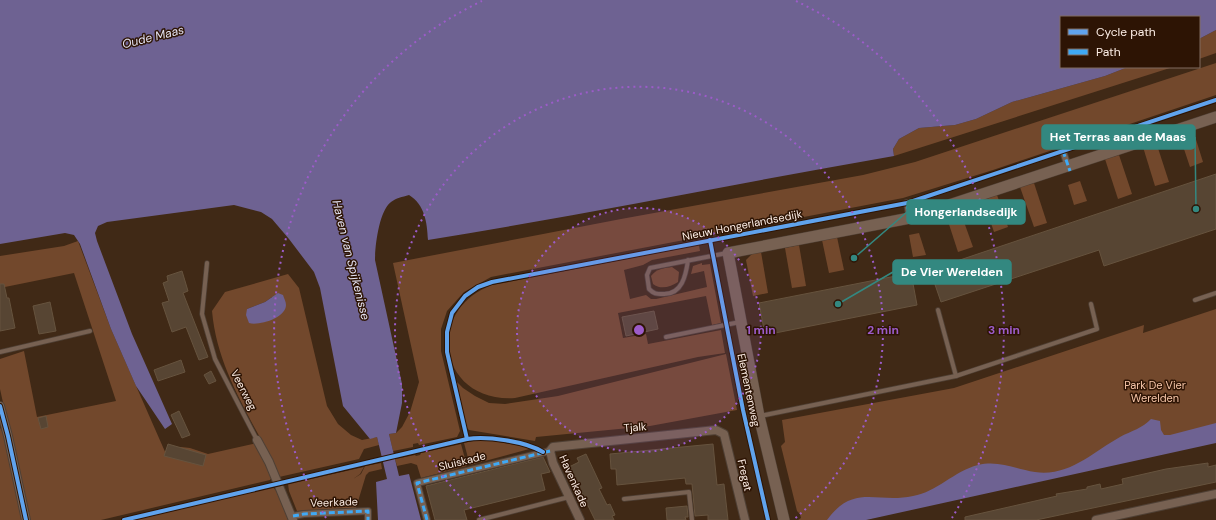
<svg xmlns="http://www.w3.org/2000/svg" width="1216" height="520" font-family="'DM Sans',sans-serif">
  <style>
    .green { fill: #72482c; fill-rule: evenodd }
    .water { fill: #6e6292 }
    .building { fill: #574533; stroke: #66533e }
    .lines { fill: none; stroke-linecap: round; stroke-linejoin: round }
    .service-casing { stroke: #4f4035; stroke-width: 5.5 }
    .pedestrian-casing { stroke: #4f4035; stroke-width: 8 }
    .minor-casing { stroke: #4f4035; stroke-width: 10 }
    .tertiary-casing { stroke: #4f4035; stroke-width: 12 }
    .service { stroke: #776152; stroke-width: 4 }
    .pedestrian { stroke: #776152; stroke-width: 6 }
    .minor { stroke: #776152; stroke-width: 8 }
    .tertiary { stroke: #776152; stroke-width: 11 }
    .quiet { stroke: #3fa9f5; stroke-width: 3; stroke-dasharray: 6 3; stroke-linecap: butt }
    .cycleway-casing { stroke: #2d1404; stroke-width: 6 }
    .cycleway { stroke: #60a3ed; stroke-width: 4 }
    .ring { fill: none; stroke: #9c5cc9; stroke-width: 2; stroke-dasharray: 2 4 }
    .labels { text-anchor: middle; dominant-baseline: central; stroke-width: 3; stroke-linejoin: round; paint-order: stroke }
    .street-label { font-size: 11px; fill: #fdeee6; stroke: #2d1404 }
    .park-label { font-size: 11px; fill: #f7c6a9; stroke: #2d1404 }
    .water-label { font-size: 12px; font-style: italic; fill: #e4e2f3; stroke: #2d1404 }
    .centre { fill: #9c5cc9; stroke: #2d1404; stroke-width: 2 }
    .ring-label { font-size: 12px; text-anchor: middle; font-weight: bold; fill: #9c5cc9; stroke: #2d1404; stroke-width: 3; stroke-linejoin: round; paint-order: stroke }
    .leader { fill: none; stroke: #338880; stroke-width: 1.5 }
    .callout-dot { fill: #338880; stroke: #2d1404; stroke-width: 1.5 }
    .callout { fill: #338880; stroke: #338880; stroke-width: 1.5 }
    .callout-label { font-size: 12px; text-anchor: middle; font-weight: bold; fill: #fff }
  </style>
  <rect width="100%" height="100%" fill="#402916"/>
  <g class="green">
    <path d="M1216 30V53L1199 59V39Z"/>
    <path d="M1216 63V95L993 170 903 198 491 277 464 292 447 311 441 329V351L460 431 457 437 419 445 418 443 413 444V447L393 451 389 434 396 433 402 427 410 412 419 382 393 263 621 219 863 175 915 162Z"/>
    <path d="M1128 67H1173L894 156 893 149 899 139 919 128 955 125 976 119 1012 102 1105 76Z"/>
    <path d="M1193 130 1203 162 1190 167 1179 134Z"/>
    <path d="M1156 142 1169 182 1155 186 1143 147Z"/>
    <path d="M1119 155 1132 194 1118 199 1105 159Z"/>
    <path d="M1080 181 1087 201 1074 205 1068 185Z"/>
    <path d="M1034 183 1047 223 1034 227 1020 187Z"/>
    <path d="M997 195 1008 227 994 232 983 200Z"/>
    <path d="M959 208 973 247 958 252 945 212Z"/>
    <path d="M919 233 926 255 913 257 909 235Z"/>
    <path d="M837 237 844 270 829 273 822 240Z"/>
    <path d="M78 241 111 329 166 454 181 447 190 448 208 454 257 443 272 477 270 480 101 520H29L0 389V359L24 351 37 417 116 401 74 273 0 288V256L64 246Z"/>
    <path d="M699 245 700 251 652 260 643 265 624 270 630 299 646 295 651 299H656L707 287 704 271 691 274 693 266 702 263V265L710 264 721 323 712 325 706 296 618 313 623 338 646 334 648 344 721 330 725 353 698 357 515 398C439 403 423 311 492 285Z"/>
    <path d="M799 245 806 286 792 288 785 248Z"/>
    <path d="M761 252 768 293 753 296 746 260 752 254Z"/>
    <path d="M672 267 679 272 678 282C671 287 660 290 653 284L651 276C656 269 664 268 672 267Z"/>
    <path d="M288 274 299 288 327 406 338 424 351 435 362 440 377 437 379 445 364 449 359 459 279 477C274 460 265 447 257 432 236 393 216 356 212 311L225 292ZM272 297 277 317 247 309 265 302Z"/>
    <path d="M1216 309V438L864 520H798L801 518 800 514 797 511 781 446 785 442 782 420 954 388 1144 325 1143 333Z"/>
    <path d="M726 354 737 410 650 426 536 437 535 441 469 430 467 428 456 381 463 388 475 396 489 403 505 404 558 396Z"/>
    <path d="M0 427 5 437 22 520H0Z"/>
    <path d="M482 439 533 448 470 465 464 443Z"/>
    <path d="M461 444 467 466 421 478 417 465 411 463 397 466 395 459 415 455 416 456 420 455 421 453Z"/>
    <path d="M381 463 382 469 369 472 366 475 356 508 297 511 289 491 288 484 364 467 360 474 353 479 361 474 365 466Z"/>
    <path d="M273 487 283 499 290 520H135Z"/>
  </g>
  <g class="water">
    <path d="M0 0H1216V30L1199 39V17H1061V67H1128L1105 76 1012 102 976 119 955 125 919 128 899 139 893 149 894 156C738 183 584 215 428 240 427 222 425 205 409 195 402 197 396 198 391 202 379 211 375 246 375 260L402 384V403L396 433 389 434 399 476 409 474 421 520H378L376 482 387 479 377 437 370 439 343 406 320 288 314 272 289 239 272 219 261 212 234 205 107 222 98 226 95 233 97 241 132 334 172 424 165 429 136 386 111 329 80 244 74 235 65 233 0 244Z"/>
    <path d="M278 293 283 295C284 298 286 302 286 305 286 318 259 326 249 323L246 315 247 309 265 302Z"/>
    <path d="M1151 419 1160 421 1161 430 1164 435H1170L1216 423V443L866 520H827C854 483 877 504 913 496 937 492 954 471 978 465 999 460 1015 469 1035 472 1069 477 1093 452 1120 437 1131 431 1143 428 1151 419Z"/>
  </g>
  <g class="building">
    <path d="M1216 174V229L1104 266 1099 250 941 302 930 270Z"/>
    <path d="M182 271 188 291 183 293 208 357 199 360 186 327 172 332 162 303 169 301 163 283 168 281 167 276Z"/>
    <path d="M911 273 917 305 765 335 759 303Z"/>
    <path d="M0 284H4L7 298H9L15 328 0 331Z"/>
    <path d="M50 302 56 331 39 334 33 306Z"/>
    <path d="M654 311 658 329 626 336 622 317Z"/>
    <path d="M181 360 185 372 158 381 154 370Z"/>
    <path d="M211 371 216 381 209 384 204 375Z"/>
    <path d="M179 411 190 435 182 438 171 415Z"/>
    <path d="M46 416 48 427 41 429 38 418Z"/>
    <path d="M168 444 206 455 203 466 164 456Z"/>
    <path d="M713 444 717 485 724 484 728 520H708V515L695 516 692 484H686L685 478 617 485 616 469H611L610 454Z"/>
    <path d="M586 454 602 488 599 489 607 505 610 504 615 515 612 516 614 520H595L569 467 579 462 577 458Z"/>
    <path d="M543 457 550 472 541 474 545 490 464 510 467 520H435L426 486Z"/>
    <path d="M1208 463V467L1216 465V482L1036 520H965V517L1057 496 1056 494 1087 489V487L1100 484 1101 489 1123 484 1122 479 1166 469Z"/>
    <path d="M687 506 688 517H685L686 520H667L666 508Z"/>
  </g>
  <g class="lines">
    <g class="service-casing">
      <g id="service">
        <path d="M688 260C686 275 682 295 663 294 656 294 654 294 649 289L647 275 650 268 727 253"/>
        <path d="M207 263 202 314 215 359 257 440"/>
        <path d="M1195 300 1216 293"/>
        <path d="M938 310 956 376"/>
        <path d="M666 337 740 322"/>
        <path d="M0 352 90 331"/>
        <path d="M760 416 956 376 1097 329 1091 304"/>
        <path d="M624 499 689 492 692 520"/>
        <path d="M479 520 569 497"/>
      </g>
    </g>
    <g class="pedestrian-casing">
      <g id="pedestrian">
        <path d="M1063 151 1068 167"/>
        <path d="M907 203 910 219"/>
        <path d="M293 516 304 514 368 511V520"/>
        <path d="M427 520 417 483 550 451"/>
      </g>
    </g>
    <g class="minor-casing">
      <g id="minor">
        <path d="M0 406 8 436 26 520"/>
        <path d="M257 440 269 462 293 520"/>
        <path d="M580 520 553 463 550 451 553 447 716 430 724 434 745 520"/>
        <path d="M1096 520 1216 494"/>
      </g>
    </g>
    <g class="tertiary-casing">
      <path id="tertiary" d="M784 520 759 416 728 253 910 218 1216 117"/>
    </g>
    <use href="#service" class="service"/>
    <use href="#pedestrian" class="pedestrian"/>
    <use href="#minor" class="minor"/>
    <use href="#tertiary" class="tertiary"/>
    <g class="quiet">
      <path d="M1063 151 1070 171"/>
      <path d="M907 203 910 223"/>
      <path d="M293 516 304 514 368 511V520"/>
      <path d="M427 520 417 483 550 451"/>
    </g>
    <g class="cycleway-casing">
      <g id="cycleway">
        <path d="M710 240 743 410 768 520"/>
        <path d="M0 406 8 436 26 520"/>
        <path d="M467 439 447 352V332L452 313 465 296 478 287 492 282 907 203 1216 100"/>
        <path d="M124 520 467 439C487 436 525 441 543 452"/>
      </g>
    </g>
    <use href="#cycleway" class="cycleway"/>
  </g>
  <circle cx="639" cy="330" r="122" fill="#9c5cc9" fill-opacity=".12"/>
  <g class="ring">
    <circle cx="639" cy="330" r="122"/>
    <path d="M485 520A244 244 0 1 1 793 520"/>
    <path d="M326 518A365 365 0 0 1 482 1M796 1A365 365 0 0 1 952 518"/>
  </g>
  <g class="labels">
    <g class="street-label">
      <text transform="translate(742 225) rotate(-11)">Nieuw Hongerlandsedijk</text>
      <text transform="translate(244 390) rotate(63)">Veerweg</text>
      <text transform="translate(749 390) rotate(78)">Elementenweg</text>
      <text transform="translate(635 427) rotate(-5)">Tjalk</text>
      <text transform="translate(462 461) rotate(-14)">Sluiskade</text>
      <text transform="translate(745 475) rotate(77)">Fregat</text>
      <text transform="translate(574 481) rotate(66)">Havenkade</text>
      <text transform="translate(334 502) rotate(-2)">Veerkade</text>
    </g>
    <g class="park-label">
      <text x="1155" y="385">Park De Vier<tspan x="1155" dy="13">Werelden</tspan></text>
    </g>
    <g class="water-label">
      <text transform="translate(153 37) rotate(-14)">Oude Maas</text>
      <text transform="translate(351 260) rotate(76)">Haven van Spijkenisse</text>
    </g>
  </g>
  <circle cx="639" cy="330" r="6" class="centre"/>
  <g class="ring-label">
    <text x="761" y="334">1 min</text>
    <text x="883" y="334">2 min</text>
    <text x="1004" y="334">3 min</text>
  </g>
  <path class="leader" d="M1196 209L1195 137M854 258L907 212M838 304L893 272"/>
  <g class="callout-dot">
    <circle cx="1196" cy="209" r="4"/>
    <circle cx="854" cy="258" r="4"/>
    <circle cx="838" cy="304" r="4"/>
  </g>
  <g class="callout">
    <rect x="1042" y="125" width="153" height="24" rx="4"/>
    <rect x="907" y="200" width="118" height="24" rx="4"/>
    <rect x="893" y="260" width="118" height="24" rx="4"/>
  </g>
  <g class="callout-label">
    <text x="1118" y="141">Het Terras aan de Maas</text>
    <text x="966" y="216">Hongerlandsedijk</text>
    <text x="952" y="276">De Vier Werelden</text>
  </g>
  <rect x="1060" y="16" width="140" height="52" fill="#2d1404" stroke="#806b5e"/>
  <rect x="1068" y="29" width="20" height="6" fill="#60a3ed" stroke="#806b5e"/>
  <text x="1096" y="36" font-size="12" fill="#fdeee6">Cycle path</text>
  <rect x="1068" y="49" width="20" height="6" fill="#3fa9f5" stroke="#806b5e"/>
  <text x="1096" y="56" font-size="12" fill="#fdeee6">Path</text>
</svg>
